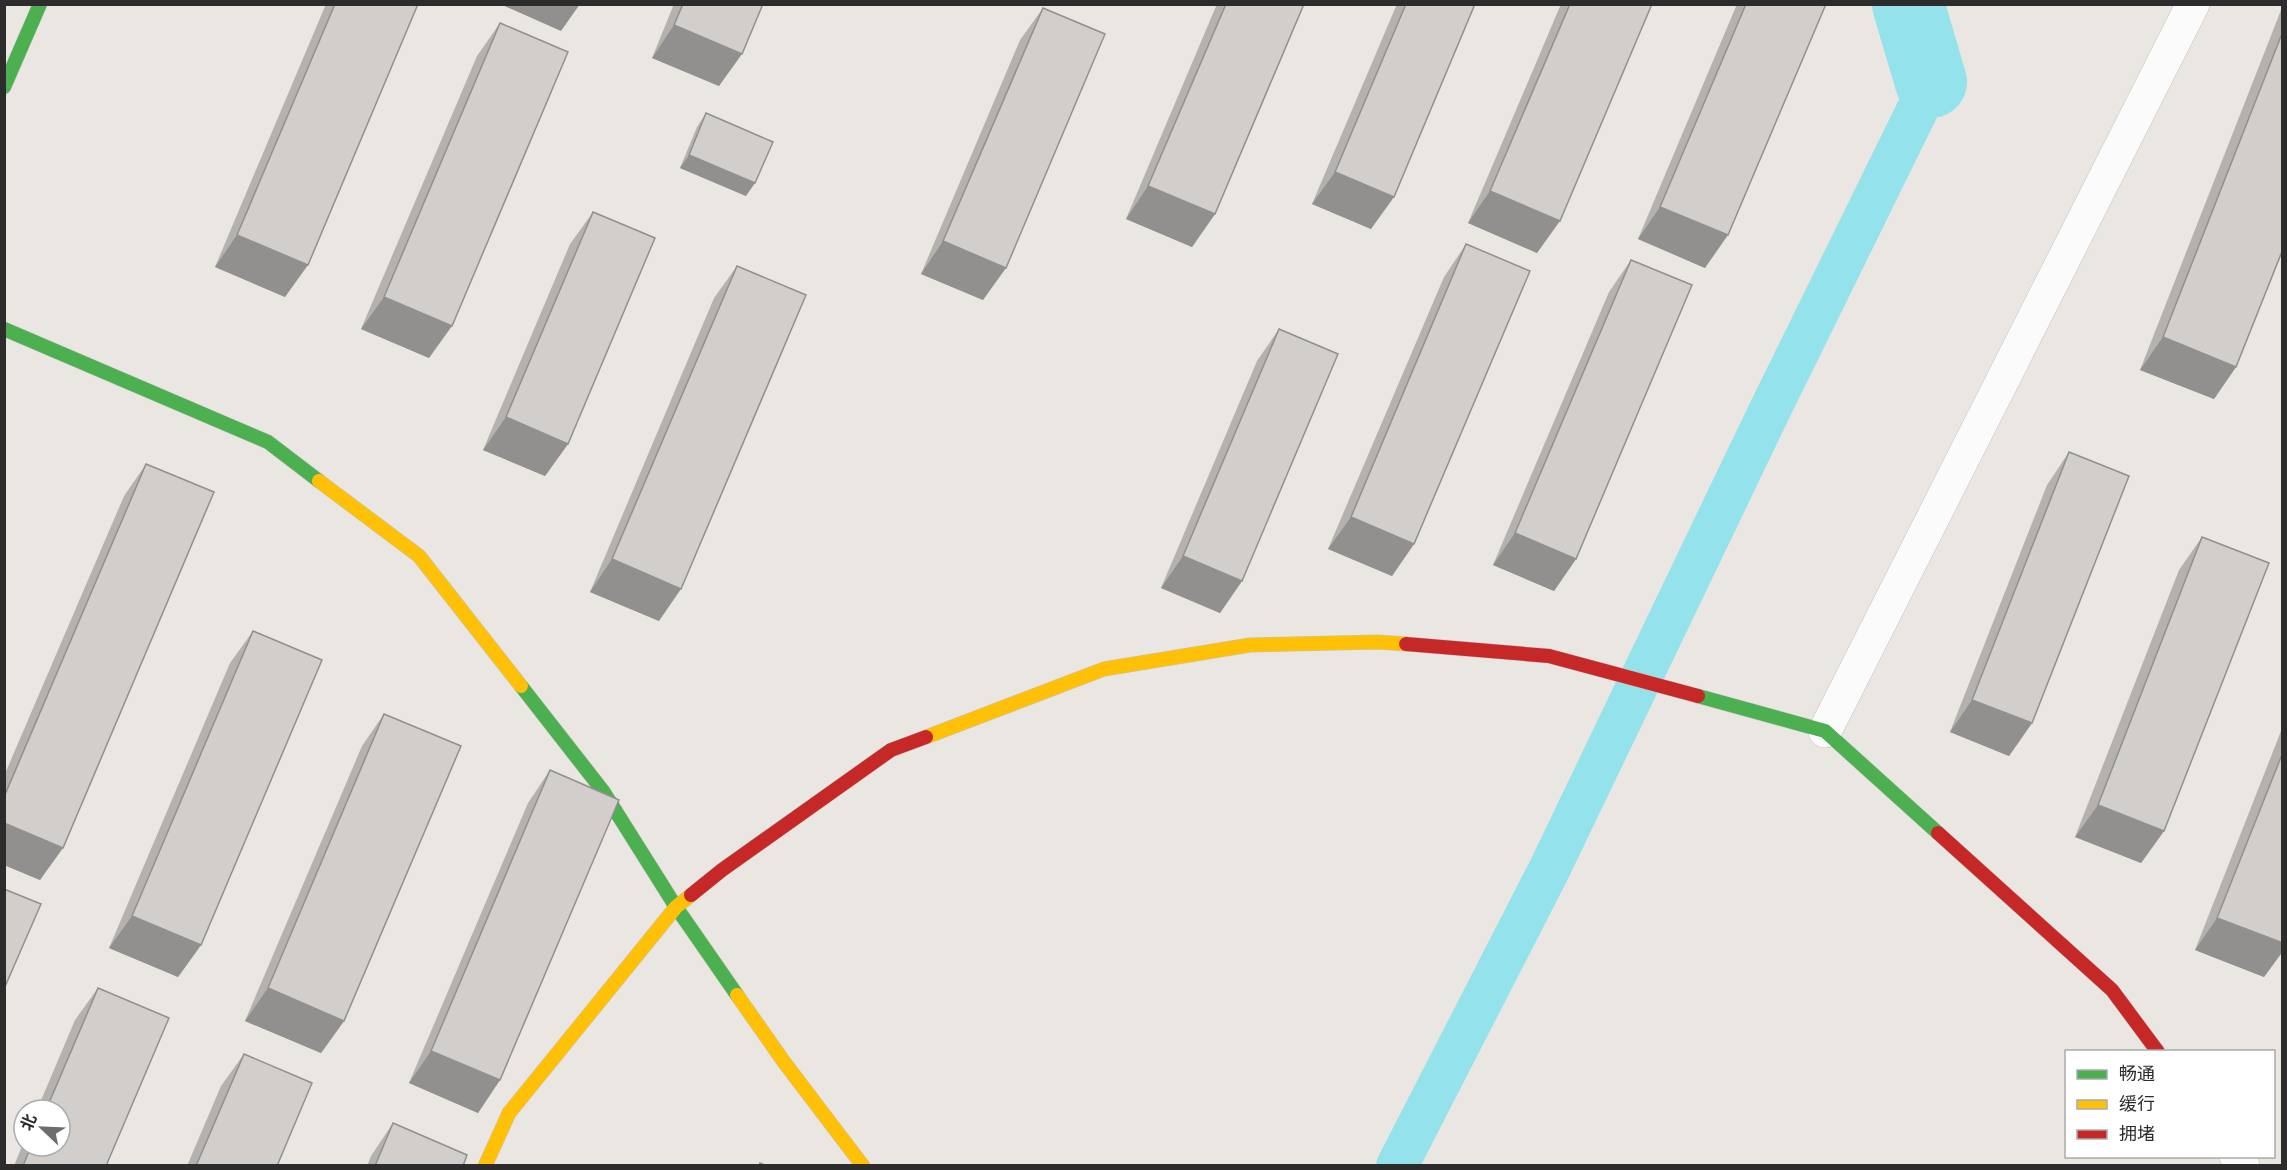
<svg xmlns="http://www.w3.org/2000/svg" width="2287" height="1170" font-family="'Alegreya Sans','Noto Sans SC',sans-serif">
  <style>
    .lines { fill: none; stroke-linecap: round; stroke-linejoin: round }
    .canal { stroke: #94e2ec; stroke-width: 42 }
    .river { stroke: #94e2ec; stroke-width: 72 }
    .street-casing { stroke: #c4c3c3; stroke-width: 34 }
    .fast-casing { stroke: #c4c3c3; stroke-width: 15 }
    .slow-casing { stroke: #c4c3c3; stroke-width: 15 }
    .jam-casing { stroke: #c4c3c3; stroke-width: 15 }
    .street { stroke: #fcfbfb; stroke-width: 33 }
    .fast { stroke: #4caf50; stroke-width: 14 }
    .slow { stroke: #ffc107; stroke-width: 14 }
    .jam { stroke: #c62828; stroke-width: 14 }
    .wall { fill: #b4b1af }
    .shaded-wall { fill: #92908e }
    .building { fill: #d1cecb; stroke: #92908e; stroke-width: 1.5 }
  </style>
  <rect width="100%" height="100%" fill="#eae6e2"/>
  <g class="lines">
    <path class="canal" d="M1397 1166 1549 870 1765 420 1931 82"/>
    <path class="river" d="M1908 4 1931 82"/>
    <g class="street-casing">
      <g id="street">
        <path d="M1825 731 2193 4"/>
        <path d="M2236 1156 2243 1166"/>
      </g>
    </g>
    <g class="fast-casing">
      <g id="fast">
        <path d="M4 87 40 4"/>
        <path d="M4 329 268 442 319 481"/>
        <path d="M521 686 603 791 676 907 737 995"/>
        <path d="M1698 696 1825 731 1938 833"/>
      </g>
    </g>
    <g class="slow-casing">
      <g id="slow">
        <path d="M319 481 419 556 521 686"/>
        <path d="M926 737 1104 669 1250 645 1378 642 1406 644"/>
        <path d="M737 995 784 1062 863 1166"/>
        <path d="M485 1166 509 1113 676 907 691 895"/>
      </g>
    </g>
    <g class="jam-casing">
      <g id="jam">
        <path d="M1406 644 1549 656 1698 696"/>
        <path d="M1938 833 2112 990 2158 1052"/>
        <path d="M691 895 722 870 891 750 926 737"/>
      </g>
    </g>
    <use href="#street" class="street"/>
    <use href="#fast" class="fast"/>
    <use href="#slow" class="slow"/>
    <use href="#jam" class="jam"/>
  </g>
  <g class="wall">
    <path d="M326 4H418L285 297 215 267Z"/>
    <path d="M674 4H763L719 86 652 58Z"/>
    <path d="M1217 4H1304L1215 214 1192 247 1126 219Z"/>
    <path d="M1397 4H1475L1371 229 1312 204Z"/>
    <path d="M1561 4H1652L1537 253 1468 223Z"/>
    <path d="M1737 4H1826L1705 268 1638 239Z"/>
    <path d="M2283 5V249L2236 367 2214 399 2140 370Z"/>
    <path d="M1043 8 983 300 921 274 1020 40Z"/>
    <path d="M500 23 429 358 361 329 477 56Z"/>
    <path d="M706 113 746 196 680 168 697 127Z"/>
    <path d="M593 212 568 444 545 476 483 450 570 244Z"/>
    <path d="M1466 244 1414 544 1392 576 1328 549 1444 277Z"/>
    <path d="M1631 260 1576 559 1554 591 1493 565 1609 292Z"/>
    <path d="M737 266 659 621 590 592 714 298Z"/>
    <path d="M1279 329 1242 581 1220 613 1161 588 1257 361Z"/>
    <path d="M2069 452 2032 723 2009 756 1950 732 2047 485Z"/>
    <path d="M146 464 40 880 4 865V776L124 496Z"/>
    <path d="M2202 537 2164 831 2141 863 2075 837 2179 570Z"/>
    <path d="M253 631 201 945 178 977 109 948 230 663Z"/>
    <path d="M384 714 344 1021 321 1053 245 1021 362 746Z"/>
    <path d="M2283 726V951L2264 977 2195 950Z"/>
    <path d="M550 770 500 1080 478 1113 409 1083 528 803Z"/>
    <path d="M98 988 106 1166H14L24 1141V1146H60V1110H37L75 1020Z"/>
    <path d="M244 1054 277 1166H187L221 1086Z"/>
    <path d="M393 1123 463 1166H367L371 1156Z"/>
  </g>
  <g class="shaded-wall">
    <path d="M500 4H580L561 31Z"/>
    <path d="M674 25 742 54 719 86 652 58Z"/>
    <path d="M689 155 755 183 746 196 680 168Z"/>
    <path d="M1335 172 1394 197 1371 229 1312 204Z"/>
    <path d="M1148 186 1215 214 1192 247 1126 219Z"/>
    <path d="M1490 191 1560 221 1537 253 1468 223Z"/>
    <path d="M1660 207 1728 235 1705 268 1638 239Z"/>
    <path d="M237 235 308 265 285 297 215 267Z"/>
    <path d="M943 241 1006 268 983 300 921 274Z"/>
    <path d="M384 297 452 326 429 358 361 329Z"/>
    <path d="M2163 337 2236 367 2214 399 2140 370Z"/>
    <path d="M506 417 568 444 545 476 483 450Z"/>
    <path d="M1351 517 1414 544 1392 576 1328 549Z"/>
    <path d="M1515 533 1576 559 1554 591 1493 565Z"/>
    <path d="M1183 556 1242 581 1220 613 1161 588Z"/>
    <path d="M612 559 681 589 659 621 590 592Z"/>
    <path d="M1972 700 2032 723 2009 756 1950 732Z"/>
    <path d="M2098 805 2164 831 2141 863 2075 837Z"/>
    <path d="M4 823 63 848 40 880 4 865Z"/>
    <path d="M132 916 201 945 178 977 109 948Z"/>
    <path d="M2217 918 2283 943V951L2264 977 2195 950Z"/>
    <path d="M268 988 344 1021 321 1053 245 1021Z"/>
    <path d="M431 1051 500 1080 478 1113 409 1083Z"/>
  </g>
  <g class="building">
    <path d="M335 4H418L308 265 237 235Z"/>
    <path d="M683 4H763L742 54 674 25Z"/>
    <path d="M1226 4H1304L1215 214 1148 186Z"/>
    <path d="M1406 4H1475L1394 197 1335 172Z"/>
    <path d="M1570 4H1652L1560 221 1490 191Z"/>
    <path d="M1746 4H1826L1728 235 1660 207Z"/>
    <path d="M1043 8 1105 34 1006 268 943 241Z"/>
    <path d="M500 23 568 52 452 326 384 297Z"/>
    <path d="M2283 31V249L2236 367 2163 337Z"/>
    <path d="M706 113 773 142 755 183 689 155Z"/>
    <path d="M593 212 655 238 568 444 506 417Z"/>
    <path d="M1466 244 1530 271 1414 544 1351 517Z"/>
    <path d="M1631 260 1692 285 1576 559 1515 533Z"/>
    <path d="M737 266 806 295 681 589 612 559Z"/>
    <path d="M1279 329 1338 354 1242 581 1183 556Z"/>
    <path d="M2069 452 2129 476 2032 723 1972 700Z"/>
    <path d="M146 464 214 492 63 848 4 823V797Z"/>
    <path d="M2202 537 2269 563 2164 831 2098 805Z"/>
    <path d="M253 631 322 660 201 945 132 916Z"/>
    <path d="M384 714 461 746 344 1021 268 988Z"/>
    <path d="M2283 752V943L2217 918Z"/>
    <path d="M550 770 619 800 500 1080 431 1051Z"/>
    <path d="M4 889 41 904 4 989Z"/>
    <path d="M98 988 169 1018 106 1166H23L31 1146H60V1110H46Z"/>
    <path d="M244 1054 312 1083 277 1166H196Z"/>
    <path d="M393 1123 467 1155 463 1166H375Z"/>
    <path d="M760 1163 767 1166H759Z"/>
  </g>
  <rect width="2287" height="1170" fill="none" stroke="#2c2c2c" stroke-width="12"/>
  <rect x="2065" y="1050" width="210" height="108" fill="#ffffff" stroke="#ababab" stroke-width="1.5"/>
  <rect x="2077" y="1070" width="30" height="9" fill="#4caf50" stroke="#ababab" stroke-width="1.5"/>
  <text x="2119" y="1080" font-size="18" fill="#2c2c2c">畅通</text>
  <rect x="2077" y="1100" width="30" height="9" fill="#ffc107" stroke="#ababab" stroke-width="1.5"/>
  <text x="2119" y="1110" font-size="18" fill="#2c2c2c">缓行</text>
  <rect x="2077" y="1130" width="30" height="9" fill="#c62828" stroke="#ababab" stroke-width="1.5"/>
  <text x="2119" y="1140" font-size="18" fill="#2c2c2c">拥堵</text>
  <g transform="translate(42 1128) rotate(293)"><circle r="28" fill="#ffffff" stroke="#ababab" stroke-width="1.5"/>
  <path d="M0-4.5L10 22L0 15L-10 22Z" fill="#6e6d6c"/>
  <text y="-9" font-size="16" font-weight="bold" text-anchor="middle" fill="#2c2c2c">北</text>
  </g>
</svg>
